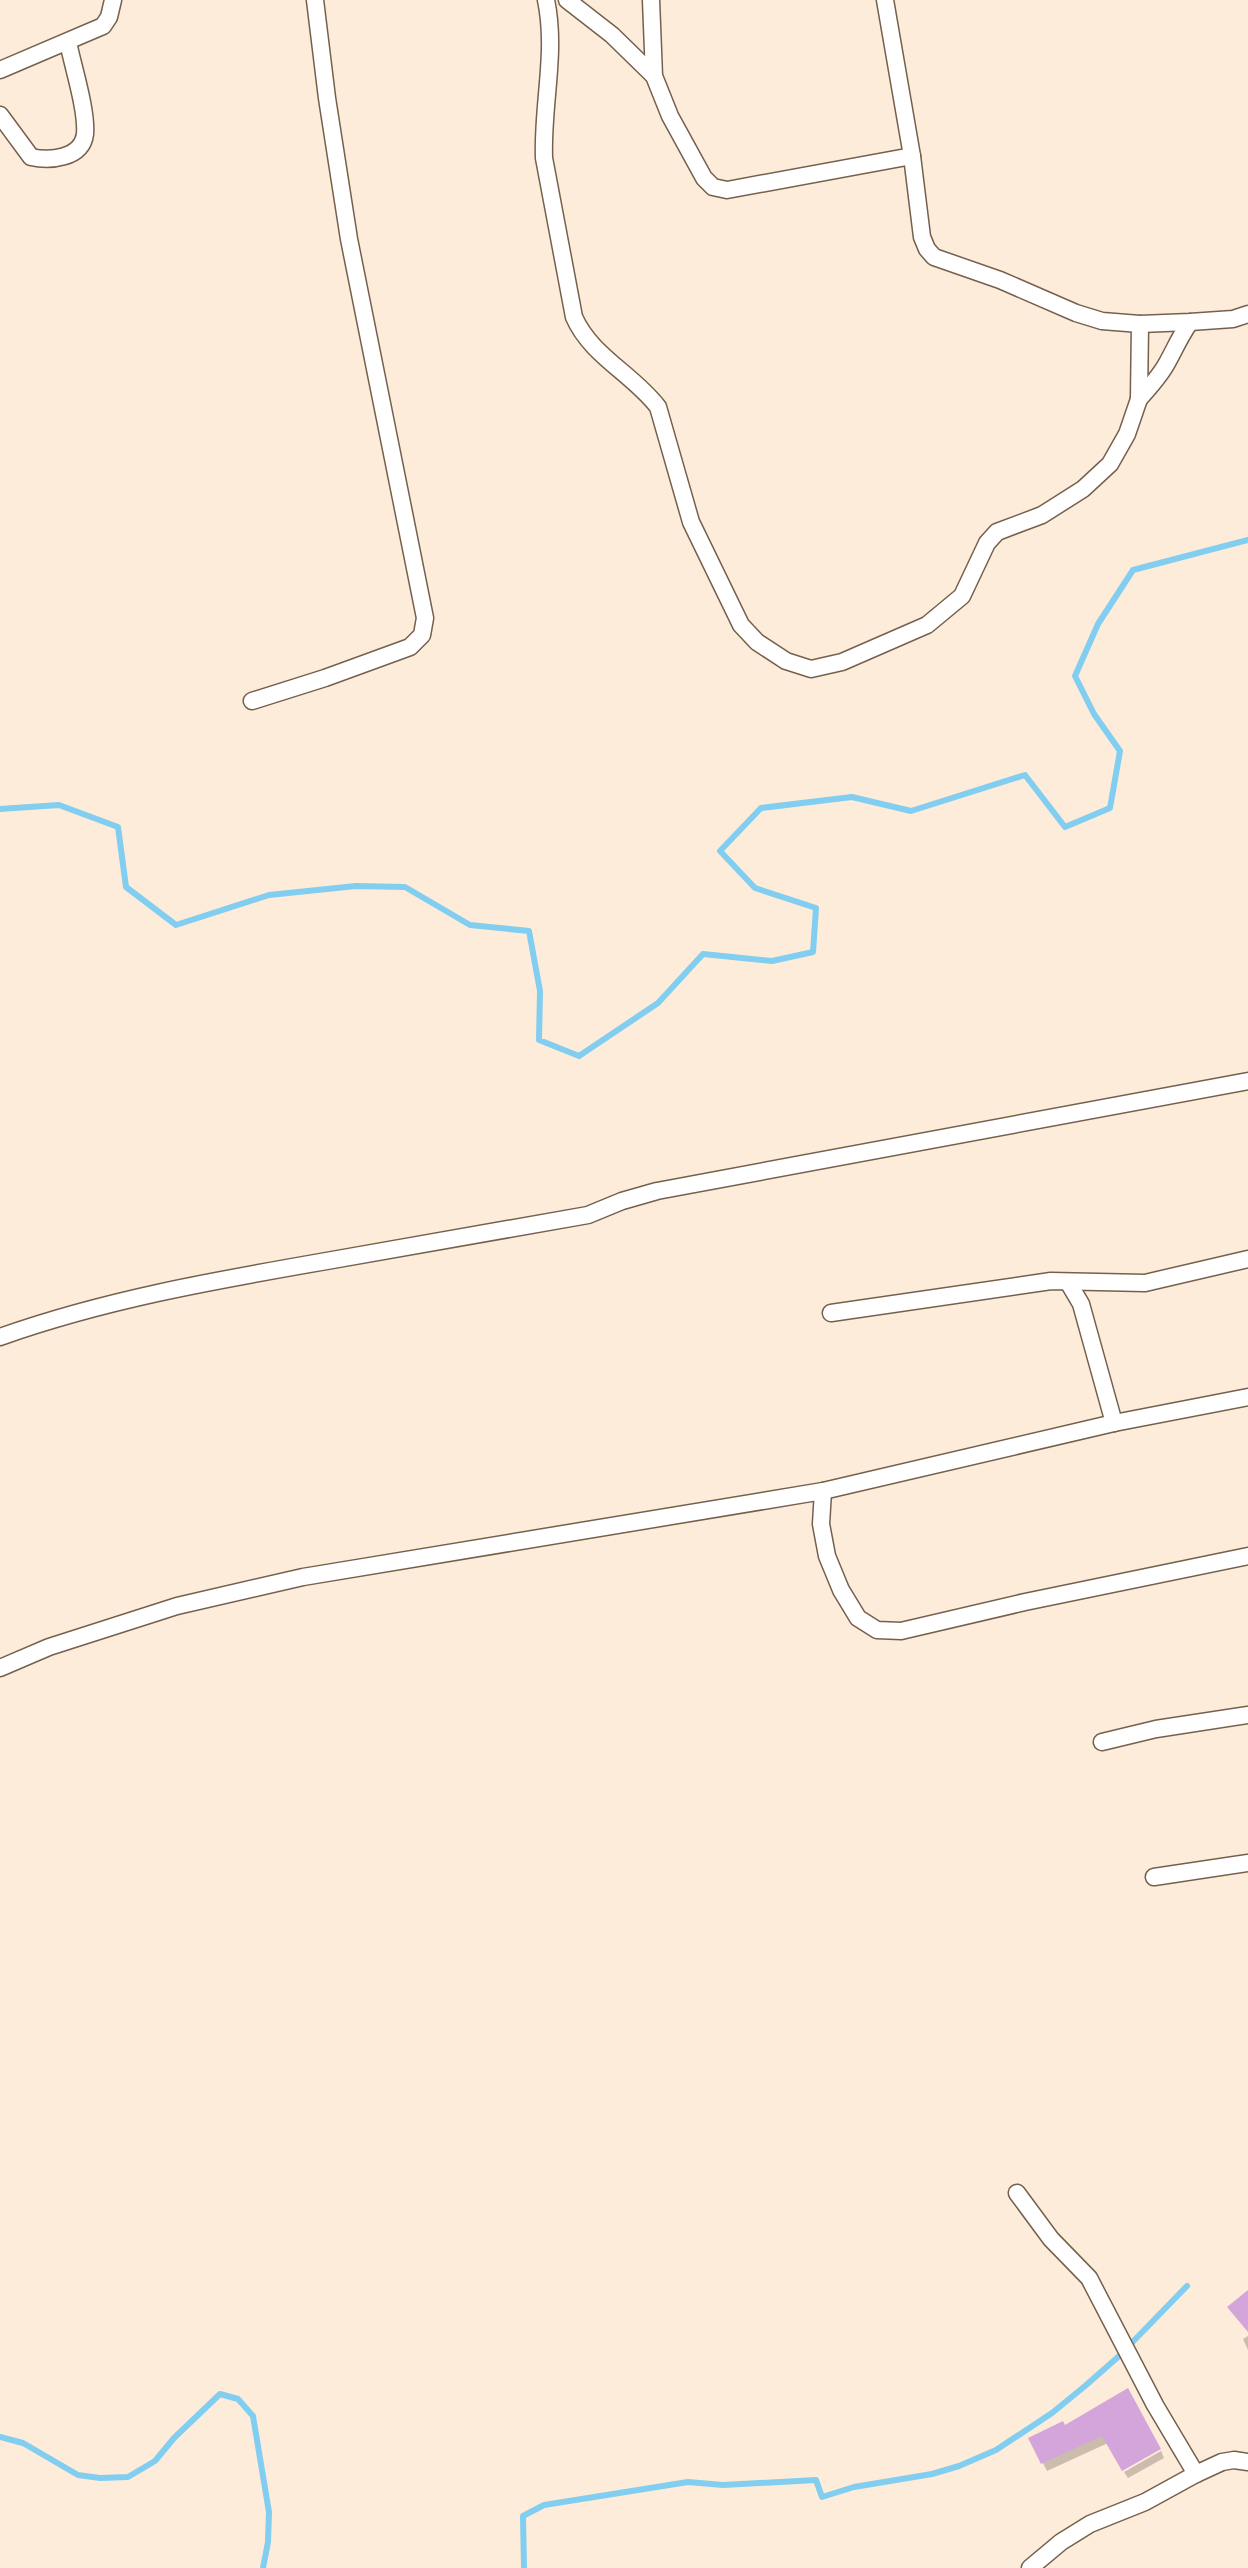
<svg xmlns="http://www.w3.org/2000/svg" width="1248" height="2568" font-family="Spectral,serif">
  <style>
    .shadow { fill: #0003 }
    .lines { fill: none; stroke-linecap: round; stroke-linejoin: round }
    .stream { stroke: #81cef1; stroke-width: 6 }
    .building { fill: #d3a5da }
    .minor-casing { stroke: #74604d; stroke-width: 19 }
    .minor { stroke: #fff; stroke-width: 16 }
  </style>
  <rect width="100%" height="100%" fill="#feecda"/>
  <g class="shadow">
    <path d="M1248 2336V2350L1243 2339Z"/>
    <path d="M1127 2390 1108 2443 1047 2471 1031 2439 1064 2427Z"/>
    <path d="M1161 2451 1164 2458 1128 2478 1124 2472Z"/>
  </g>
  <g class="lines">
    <g class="stream">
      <path d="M0 809 59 805 118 827 126 887 176 925 269 895 356 886 405 887 470 925 529 931 540 991 539 1040 579 1056 658 1003 703 954 772 961 813 952 816 908 755 888 720 851 761 808 852 797 911 811 1025 775 1065 827 1110 808 1120 751 1094 714 1075 676 1098 624 1133 570 1248 540"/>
      <path d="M0 2437 23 2443 78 2475 100 2478 128 2477 155 2461 174 2438 220 2394 238 2399 253 2416 269 2512 268 2542 263 2568"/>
      <path d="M524 2568 523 2516 544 2505 688 2482 723 2485 816 2480 822 2497 854 2487 932 2474 959 2466 996 2450 1052 2413 1085 2386 1118 2357 1187 2286"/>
    </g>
  </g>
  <g class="building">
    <path d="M1248 2290V2332L1227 2307Z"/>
    <path d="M1128 2388 1161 2449 1122 2471 1102 2436 1041 2464 1028 2438 1063 2421 1065 2425Z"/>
  </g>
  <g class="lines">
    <g class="minor-casing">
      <g id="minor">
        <path d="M546 0C557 52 542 105 544 158L574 317C591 356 633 374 658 407L691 522 741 625 757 642 786 661 811 669 842 662 927 625 962 596 987 543 997 532 1042 515 1083 489 1110 464 1127 434 1139 399 1140 324"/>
        <path d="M567 0 612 35 654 76"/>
        <path d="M651 0 654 76 670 116 704 178 713 187 727 190 912 156"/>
        <path d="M885 0 912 156 922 237 927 249 934 257 1000 280 1076 313 1102 321 1140 324 1190 322 1233 319 1248 314"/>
        <path d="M0 70 103 26 109 17 113 0"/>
        <path d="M0 115 31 157C49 161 82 159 85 134 87 110 73 67 68 42"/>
        <path d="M1139 399C1149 388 1160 376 1167 363 1176 347 1179 338 1190 322"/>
        <path d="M252 701 325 678 410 647 422 635 425 618 349 239 327 98 315 0"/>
        <path d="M1068 1282 1081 1304 1114 1423"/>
        <path d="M831 1313 1051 1281 1145 1283 1248 1259"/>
        <path d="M0 1337C104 1300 212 1281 321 1262 410 1247 499 1231 588 1215L622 1201 657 1191 1248 1081"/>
        <path d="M823 1491 821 1524 827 1556 841 1590 858 1618 877 1630 901 1631 1025 1602 1248 1556"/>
        <path d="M0 1668 49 1647 177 1606 303 1577 823 1491 1114 1423 1248 1397"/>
        <path d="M1102 1742 1156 1729 1248 1715"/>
        <path d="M1154 1877 1248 1863"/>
        <path d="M1017 2193 1051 2239 1089 2278 1155 2405 1196 2474"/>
        <path d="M1030 2568 1061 2542 1090 2524 1145 2502 1196 2474 1222 2462 1234 2460 1248 2462"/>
      </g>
    </g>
    <use href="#minor" class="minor"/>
  </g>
</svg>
